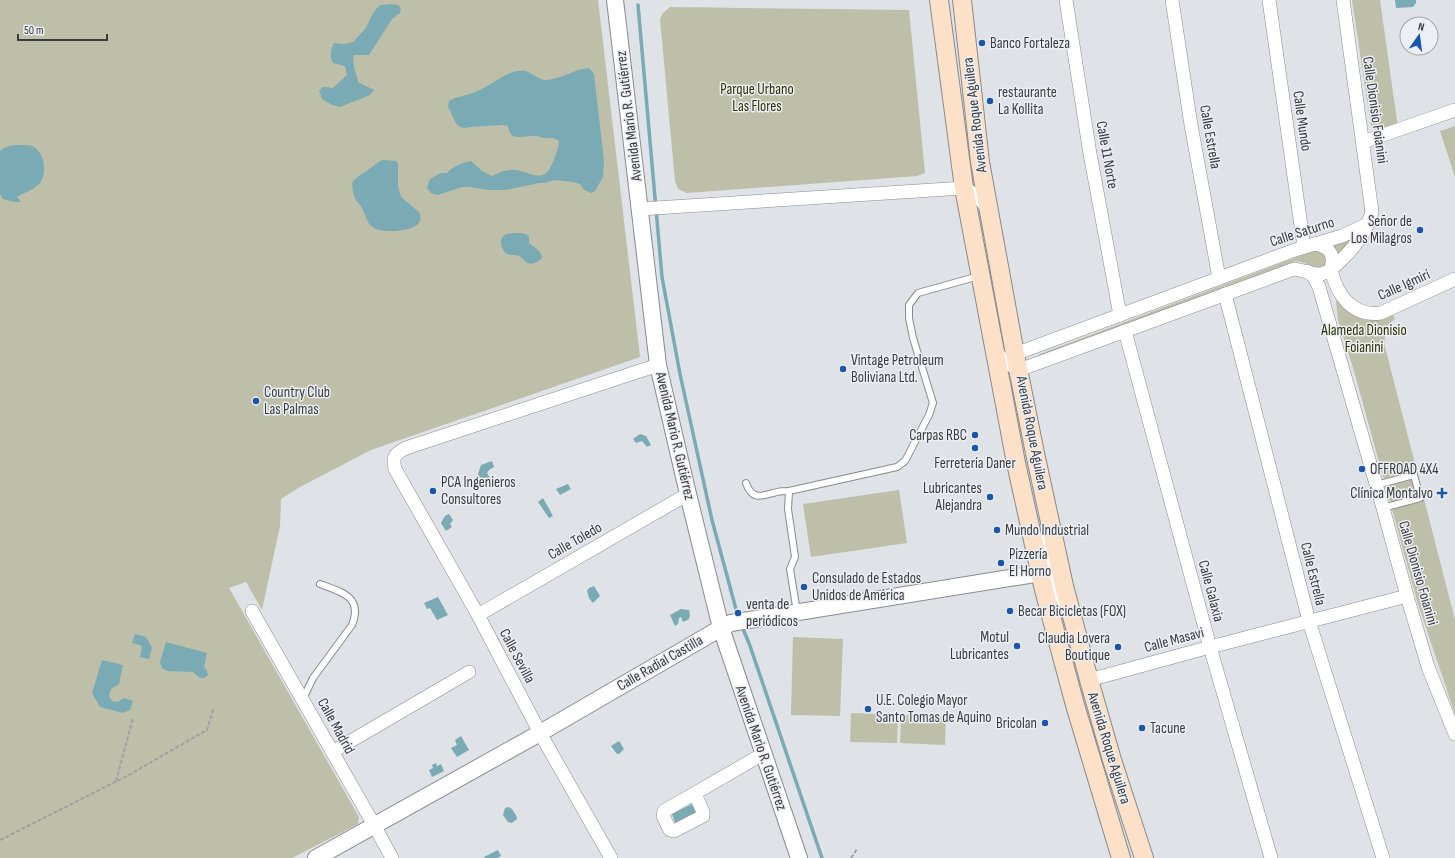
<svg xmlns="http://www.w3.org/2000/svg" width="1455" height="858" font-family="'Sofia Sans Condensed',sans-serif">
  <style>
    .green { fill: #bdbfa8 }
    .water { fill: #7aaab3 }
    .lines { fill: none; stroke-linecap: round; stroke-linejoin: round }
    .stream { stroke: #7aaab3; stroke-width: 3.5 }
    .service-casing { stroke: #878a8e; stroke-width: 8 }
    .minor-casing { stroke: #878a8e; stroke-width: 14 }
    .tertiary-casing { stroke: #878a8e; stroke-width: 18 }
    .secondary-casing { stroke: #878a8e; stroke-width: 20 }
    .path { stroke: #9ea0a4; stroke-width: 2; stroke-dasharray: 4 2; stroke-linecap: butt }
    .service { stroke: #fff; stroke-width: 6 }
    .minor { stroke: #fff; stroke-width: 13 }
    .tertiary { stroke: #fff; stroke-width: 16 }
    .secondary { stroke: #fce0c8; stroke-width: 18 }
    .poi-dot { fill: #1b56a7; stroke: #eceff4; stroke-width: 1.5 }
    .labels { text-anchor: middle; dominant-baseline: central; stroke-width: 3; stroke-linejoin: round; paint-order: stroke }
    .poi-label { font-size: 15px; fill: #3a3b3d; stroke: #eceff4; text-anchor: start }
    .park-label { font-size: 15px; fill: #2f3000; stroke: #eceff4 }
    .street-label { font-size: 15px; fill: #3a3b3d; stroke: #eceff4 }
  </style>
  <rect width="100%" height="100%" fill="#dfe2e7"/>
  <g class="green">
    <path d="M0 0H598L640 357 371 450 300 487 281 499 280 526 262 610 246 582 229 588 359 817 358 824 292 858H0Z"/>
    <path d="M1352 0H1380L1398 128C1388 131 1378 135 1371 126Z"/>
    <path d="M670 7 909 10 925 173 917 176 687 193 678 189 675 181 660 19 663 13Z"/>
    <path d="M1455 126V177L1440 131Z"/>
    <path d="M1350 238 1353 239 1339 254 1332 244Z"/>
    <path d="M1316 250C1324 253 1326 255 1328 264L1322 269C1313 268 1306 262 1296 261L1226 286 1043 357H1038L1040 354Z"/>
    <path d="M1336 301H1339C1360 318 1365 326 1392 313L1395 319 1387 326 1384 343 1455 620V714L1418 604 1354 371 1338 320Z"/>
    <path d="M899 490 907 543 811 557 803 504Z"/>
    <path d="M793 637 843 639 840 716 791 715Z"/>
    <path d="M851 713 898 715 897 743 850 742Z"/>
    <path d="M901 715 946 717 945 745 900 743Z"/>
  </g>
  <g class="water">
    <path d="M1395 0H1416V3L1413 7 1396 8Z"/>
    <path d="M393 4 398 5 401 8 400 13 392 19 369 55H354C351 63 357 74 358 82L374 90 370 95 340 107 332 105 322 99 319 90 324 87 333 88 347 75 345 66 333 63C330 56 330 51 334 43L344 44 353 42 366 28 372 15 377 8 381 5Z"/>
    <path d="M589 68 594 74 604 161 603 177 595 191 591 193 584 190 580 184 573 182 554 180 545 183H539L505 190H489L469 187H462L438 195 431 193 427 188 430 179 441 173H447C453 166 462 163 471 161L482 171 492 176C497 174 504 170 510 170 528 168 544 190 554 159 556 153 559 147 559 141 551 136 551 139 543 138 541 138 539 136 537 136 527 134 510 144 508 126L504 125 470 127C455 132 454 116 448 107L449 101C457 96 466 96 475 92 490 87 509 68 525 71 533 73 537 79 545 80 560 80 574 69 589 68Z"/>
    <path d="M23 145C25 145 30 145 32 146 45 152 48 174 39 184 33 191 24 192 17 197L21 202H14L3 199 0 194V151C7 145 14 145 23 145Z"/>
    <path d="M382 160 396 161 398 164V187L401 197 420 213C420 217 421 221 418 224 411 232 382 233 374 228 365 223 366 212 360 205 357 201 355 200 354 195 352 191 353 187 352 183 358 175 361 175 368 170 373 167 376 163 382 160Z"/>
    <path d="M520 233 526 234 529 237V243C535 248 541 250 542 258 538 262 531 266 526 262 523 260 522 257 519 256 515 254 511 256 507 254 500 249 498 237 507 234 511 233 516 233 520 233Z"/>
    <path d="M640 434 646 436 651 445 647 447 642 441 636 443 633 439Z"/>
    <path d="M492 461 494 467 489 470 487 473 490 478 482 482 478 474 481 465Z"/>
    <path d="M568 484 571 489 560 495 556 489Z"/>
    <path d="M543 498 553 516 549 518 538 502Z"/>
    <path d="M449 514 453 520 450 524 452 527 446 531 441 523 445 516Z"/>
    <path d="M594 586 600 596 593 603 589 598 587 591 589 588Z"/>
    <path d="M438 597 448 615 437 620 430 608 427 609 424 603Z"/>
    <path d="M681 609 689 610 690 615 689 619 683 622 681 617 679 618 678 624 675 626 670 615Z"/>
    <path d="M135 634 146 637 152 648 149 659 140 657 142 647 140 645 132 643Z"/>
    <path d="M166 642 207 653 204 668 206 669 208 675 204 678H200L193 672 167 671 162 668 160 662Z"/>
    <path d="M102 660 123 665 119 684 111 689 109 696 112 701 118 702 124 698 133 701 130 710 123 713 100 707 92 693Z"/>
    <path d="M461 736 469 750 457 757 451 748 457 745 455 740Z"/>
    <path d="M619 741 624 749 619 754H617L611 746Z"/>
    <path d="M436 763 437 766 441 764 444 771 432 777 429 770 433 768 432 765Z"/>
    <path d="M692 804 696 812 675 823 672 814Z"/>
    <path d="M509 807 512 809 517 817V819L512 823 508 822 503 815 505 808Z"/>
    <path d="M498 850 501 856 497 858H485L484 857Z"/>
  </g>
  <g class="lines">
    <g class="stream">
      <path d="M638 5 662 277 680 374 712 520 737 613"/>
      <path d="M743 629 749 643 822 858"/>
    </g>
    <g class="service-casing">
      <g id="service">
        <path d="M746 483C752 501 762 496 777 492 781 491 785 491 789 491L897 467 905 461 929 415 933 403 913 338 909 318V305L918 293 979 276"/>
        <path d="M1376 485 1414 475 1420 498 1383 508"/>
        <path d="M789 491 788 509 795 557 790 569 797 612"/>
        <path d="M303 699 313 678 352 625C363 597 342 592 320 584"/>
      </g>
    </g>
    <g class="minor-casing">
      <g id="minor">
        <path d="M1066 0 1090 154 1120 315"/>
        <path d="M1172 0 1191 125 1219 278"/>
        <path d="M1269 0 1304 247"/>
        <path d="M1363 142 1455 110"/>
        <path d="M640 209 964 188C975 193 982 200 988 210"/>
        <path d="M1314 244C1332 246 1335 257 1330 272"/>
        <path d="M1331 269C1336 294 1352 317 1381 313L1455 279"/>
        <path d="M1307 271 1314 277 1319 287 1383 508 1407 596 1428 667 1455 734"/>
        <path d="M1225 294 1309 621 1383 858"/>
        <path d="M1125 331 1210 647 1271 858"/>
        <path d="M996 349C1000 360 1010 365 1019 370L1294 269C1303 270 1313 275 1321 274 1333 272 1354 247 1361 237 1366 229 1369 221 1372 212L1343 0"/>
        <path d="M1011 360 1015 354 1295 250 1342 236 1368 224"/>
        <path d="M252 611 374 825 392 858"/>
        <path d="M478 615 688 494"/>
        <path d="M1089 680 1210 647 1407 596"/>
        <path d="M332 752 469 672"/>
        <path d="M695 794 703 812V816L674 831 670 830 663 816 664 811 763 754"/>
        <path d="M611 858 540 733 478 615 395 469C392 456 395 454 406 448L658 365"/>
      </g>
    </g>
    <g class="tertiary-casing">
      <g id="tertiary">
        <path d="M615 0 658 365 688 494 721 628 799 858"/>
        <path d="M1041 573 1046 562 1049 532"/>
        <path d="M316 858 540 733 721 628 731 623 1041 573 1051 579 1066 602"/>
      </g>
    </g>
    <g class="secondary-casing">
      <g id="secondary">
        <path d="M939 0 964 188 1016 463 1044 590 1075 705 1121 858"/>
        <path d="M962 0 980 162 1015 354 1036 458 1064 586 1089 680 1112 760 1144 858"/>
      </g>
    </g>
    <g class="path">
      <path d="M116 781 133 718"/>
      <path d="M0 840 127 776 207 730 214 707"/>
      <path d="M851 858 857 849"/>
    </g>
    <use href="#service" class="service"/>
    <use href="#minor" class="minor"/>
    <use href="#tertiary" class="tertiary"/>
    <use href="#secondary" class="secondary"/>
  </g>
  <g class="poi-dot">
    <circle cx="982" cy="43" r="4"/>
    <circle cx="990" cy="101" r="4"/>
    <circle cx="1420" cy="230" r="4"/>
    <circle cx="843" cy="369" r="4"/>
    <circle cx="256" cy="401" r="4"/>
    <circle cx="975" cy="435" r="4"/>
    <circle cx="975" cy="448" r="4"/>
    <circle cx="1362" cy="469" r="4"/>
    <circle cx="433" cy="491" r="4"/>
    <path d="M1440 487h4v4h4v4h-4v4h-4v-4h-4v-4h4z"/>
    <circle cx="990" cy="497" r="4"/>
    <circle cx="997" cy="530" r="4"/>
    <circle cx="1001" cy="563" r="4"/>
    <circle cx="804" cy="587" r="4"/>
    <circle cx="1010" cy="611" r="4"/>
    <circle cx="738" cy="613" r="4"/>
    <circle cx="1017" cy="646" r="4"/>
    <circle cx="1118" cy="647" r="4"/>
    <circle cx="868" cy="709" r="4"/>
    <circle cx="1045" cy="723" r="4"/>
    <circle cx="1142" cy="728" r="4"/>
  </g>
  <g class="labels">
    <g class="poi-label">
      <text x="990" y="43">Banco Fortaleza</text>
      <text x="998" y="92">restaurante<tspan x="998" dy="17">La Kollita</tspan></text>
      <text x="1412" y="221" text-anchor="end">Señor de<tspan x="1412" dy="17">Los Milagros</tspan></text>
      <text x="851" y="360">Vintage Petroleum<tspan x="851" dy="17">Boliviana Ltd.</tspan></text>
      <text x="264" y="392">Country Club<tspan x="264" dy="17">Las Palmas</tspan></text>
      <text x="967" y="435" text-anchor="end">Carpas RBC</text>
      <text x="975" y="463" text-anchor="middle">Ferretería Daner</text>
      <text x="1370" y="469">OFFROAD 4X4</text>
      <text x="441" y="482">PCA Ingenieros<tspan x="441" dy="17">Consultores</tspan></text>
      <text x="982" y="488" text-anchor="end">Lubricantes<tspan x="982" dy="17">Alejandra</tspan></text>
      <text x="1433" y="493" text-anchor="end">Clínica Montalvo</text>
      <text x="1005" y="530">Mundo Industrial</text>
      <text x="1009" y="554">Pizzería<tspan x="1009" dy="17">El Horno</tspan></text>
      <text x="812" y="578">Consulado de Estados<tspan x="812" dy="17">Unidos de América</tspan></text>
      <text x="746" y="604">venta de<tspan x="746" dy="17">periódicos</tspan></text>
      <text x="1018" y="611">Becar Bicicletas (FOX)</text>
      <text x="1009" y="637" text-anchor="end">Motul<tspan x="1009" dy="17">Lubricantes</tspan></text>
      <text x="1110" y="638" text-anchor="end">Claudia Lovera<tspan x="1110" dy="17">Boutique</tspan></text>
      <text x="876" y="700">U.E. Colegio Mayor<tspan x="876" dy="17">Santo Tomas de Aquino</tspan></text>
      <text x="1037" y="723" text-anchor="end">Bricolan</text>
      <text x="1150" y="728">Tacune</text>
    </g>
    <g class="park-label">
      <text x="757" y="89">Parque Urbano<tspan x="757" dy="17">Las Flores</tspan></text>
      <text x="1364" y="330">Alameda Dionisio<tspan x="1364" dy="17">Foianini</tspan></text>
    </g>
    <g class="street-label">
      <text transform="translate(1375 110) rotate(82)">Calle Dionisio Foianini</text>
      <text transform="translate(975 115) rotate(-97)">Avenida Roque Aguilera</text>
      <text transform="translate(629 116) rotate(-97)">Avenida Mario R. Gutiérrez</text>
      <text transform="translate(1302 121) rotate(82)">Calle Mundo</text>
      <text transform="translate(1210 137) rotate(80)">Calle Estrella</text>
      <text transform="translate(1107 155) rotate(80)">Calle 11 Norte</text>
      <text transform="translate(1302 232) rotate(-18)">Calle Saturno</text>
      <text transform="translate(1404 285) rotate(-24)">Calle Igmirí</text>
      <text transform="translate(1032 433) rotate(79)">Avenida Roque Aguilera</text>
      <text transform="translate(675 436) rotate(77)">Avenida Mario R. Gutiérrez</text>
      <text transform="translate(575 541) rotate(-30)">Calle Toledo</text>
      <text transform="translate(1418 573) rotate(74)">Calle Dionisio Foianini</text>
      <text transform="translate(1313 574) rotate(76)">Calle Estrella</text>
      <text transform="translate(1211 591) rotate(75)">Calle Galaxia</text>
      <text transform="translate(1174 640) rotate(-15)">Calle Masavi</text>
      <text transform="translate(517 656) rotate(62)">Calle Sevilla</text>
      <text transform="translate(660 663) rotate(-30)">Calle Radial Castilla</text>
      <text transform="translate(336 726) rotate(61)">Calle Madrid</text>
      <text transform="translate(761 748) rotate(71)">Avenida Mario R. Gutiérrez</text>
      <text transform="translate(1109 748) rotate(73)">Avenida Roque Aguilera</text>
    </g>
  </g>
  <g transform="translate(1419 36) rotate(14)"><circle r="19" fill="#eceff4" stroke="#a5a7ab"/>
  <path d="M0-3L7 15L0 10L-7 15Z" fill="#1b56a7"/>
  <text y="-6" font-size="11" font-weight="bold" text-anchor="middle" fill="#3a3b3d">N</text>
  </g>
  <path d="M18 34v6h89v-6" fill="none" stroke="#3a3b3d" stroke-width="2"/>
  <text x="24" y="34" font-size="12" fill="#3a3b3d" stroke="#eceff4" stroke-width="3" paint-order="stroke">50 m</text>
</svg>
